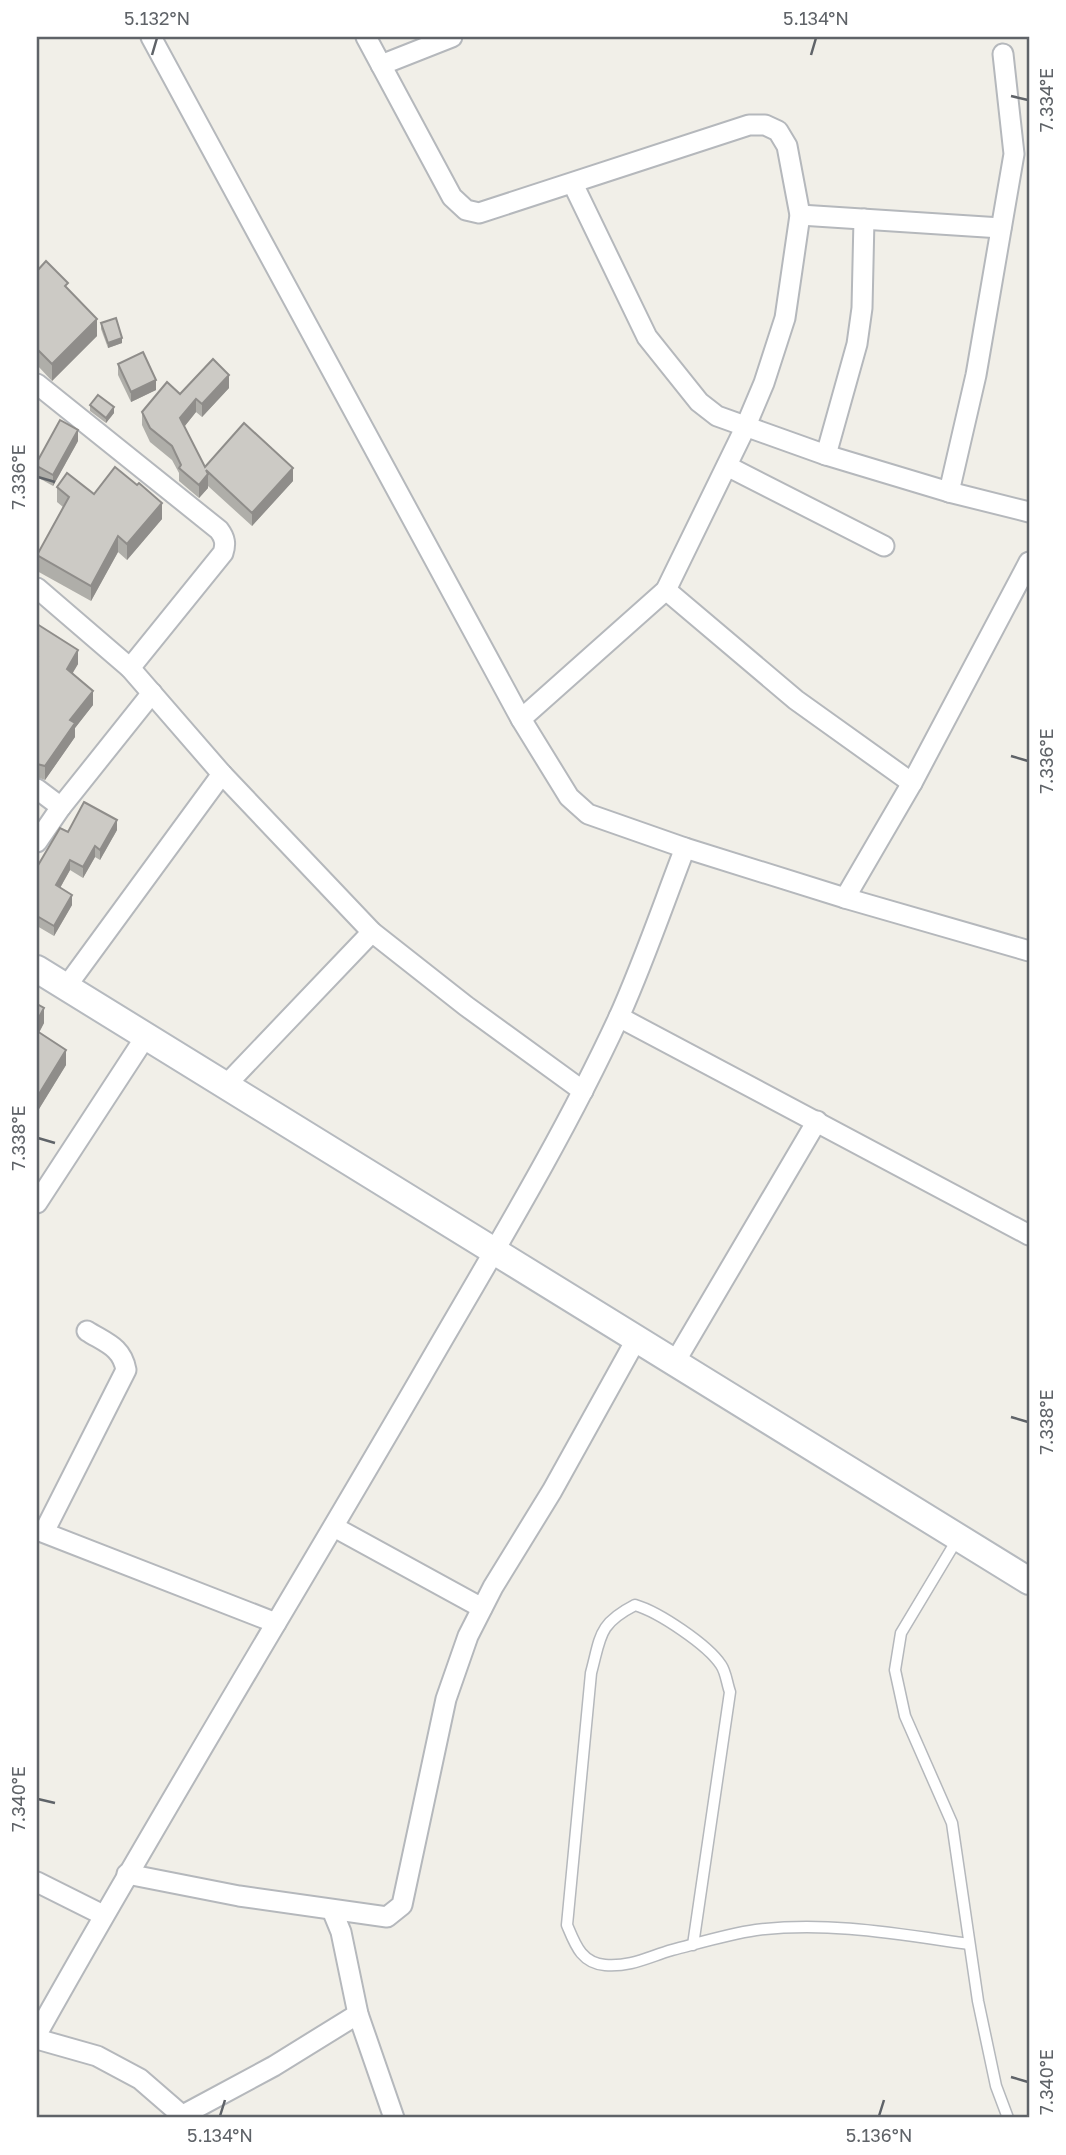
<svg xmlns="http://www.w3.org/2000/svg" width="1066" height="2155" font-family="'Golos Text',sans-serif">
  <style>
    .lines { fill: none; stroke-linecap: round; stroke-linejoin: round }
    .lane-casing { stroke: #b5b8bc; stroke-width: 13 }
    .street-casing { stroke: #b5b8bc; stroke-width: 23 }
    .secondary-casing { stroke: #b6babf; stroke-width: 30 }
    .lane { stroke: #fff; stroke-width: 10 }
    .street { stroke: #fff; stroke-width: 19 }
    .secondary { stroke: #fff; stroke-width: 26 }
    .wall { fill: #afaea9 }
    .shaded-wall { fill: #8f8d8a }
    .building { fill: #cccac5; stroke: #8f8d8a; stroke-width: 2 }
    .ticks { fill: none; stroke: #5f6368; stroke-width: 2.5 }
    .neatline { fill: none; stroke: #5f6368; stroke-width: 2.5 }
    .ticks-label { font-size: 18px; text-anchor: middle; fill: #5f6368 }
  </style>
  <rect width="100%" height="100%" fill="#f1efe8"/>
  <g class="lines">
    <g class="lane-casing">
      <g id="lane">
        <path d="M958 1538 901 1633 895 1670 905 1716 952 1823 978 2001 996 2086 1008 2118"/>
        <path d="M693 1945 730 1692C727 1684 726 1672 721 1665 708 1645 659 1612 635 1605 598 1624 601 1636 591 1673L567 1925C575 1944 581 1963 605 1965 631 1967 648 1957 672 1950 699 1943 728 1934 756 1930 828 1921 898 1934 969 1944"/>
      </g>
    </g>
    <g class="street-casing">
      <g id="street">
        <path d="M151 37 521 719 569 797 588 814 685 848 845 898 1029 951"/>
        <path d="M366 37 452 197 466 210 479 213 749 125H765L778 131 787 146 800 215 785 318 764 383 745 428 666 590 521 719"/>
        <path d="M381 65 452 37"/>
        <path d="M573 184 647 337 699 402 717 416 826 455 949 492 1029 512"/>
        <path d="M800 215 1001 228"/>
        <path d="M37 384 219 530C225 538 226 544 223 553L130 668"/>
        <path d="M826 455 857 344 862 308 864 219"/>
        <path d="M727 466 884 546"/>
        <path d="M949 492 976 375 1014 154 1003 54"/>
        <path d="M37 588 130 668 222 774 372 932 466 1006 583 1091"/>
        <path d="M666 590 796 700 912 783"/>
        <path d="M37 789 61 807"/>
        <path d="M37 842 61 807 152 693"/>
        <path d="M845 898 912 783 1029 562"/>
        <path d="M66 987 222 774"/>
        <path d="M619 1017 1029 1235"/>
        <path d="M226 1085 372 932"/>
        <path d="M37 1203 146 1036"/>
        <path d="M675 1362 817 1121"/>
        <path d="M334 1527 482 1608"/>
        <path d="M37 1530 276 1623"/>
        <path d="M44 1532 126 1370C122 1347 106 1343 87 1331"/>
        <path d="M127 1874 239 1896 387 1917 402 1905 446 1699 468 1636 493 1587 552 1491 637 1338"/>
        <path d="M37 1882 103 1915"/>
        <path d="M332 1910 341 1932 358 2014 394 2118"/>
        <path d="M37 2034C161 1812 294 1596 421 1377 489 1259 561 1142 618 1019 643 964 663 905 685 848"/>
        <path d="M37 2039 97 2056 140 2079 185 2118"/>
        <path d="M183 2115 274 2066 358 2014"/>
      </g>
    </g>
    <g class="secondary-casing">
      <path id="secondary" d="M37 969 1029 1581"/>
    </g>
    <use href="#lane" class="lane"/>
    <use href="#street" class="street"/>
    <use href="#secondary" class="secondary"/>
  </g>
  <g class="wall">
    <path d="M37 271 68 290 97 336 52 381 37 365Z"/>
    <path d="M101 323 122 343 108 348 101 329Z"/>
    <path d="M118 364 156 390 131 402 118 375Z"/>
    <path d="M229 388 202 417 196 412 184 427 205 467 293 481 252 526 208 486V488L199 498 179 481V473L172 460 150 442 142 425V412L180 394Z"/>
    <path d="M90 405 114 413 106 423 90 411Z"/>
    <path d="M78 441 53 486 37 477V462Z"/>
    <path d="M57 487 94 494 162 519 127 560 118 552 91 601 37 571V555L63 507 57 502Z"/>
    <path d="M37 624 78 664 72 673 93 705 75 728V737L45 780 37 777Z"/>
    <path d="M117 830 100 860 95 857 83 878 70 870 60 888 72 905 54 936 37 926V867L68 832Z"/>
    <path d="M37 1004 44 1023 39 1033 66 1065 39 1109 37 1108Z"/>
  </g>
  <g class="shaded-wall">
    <path d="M97 319V336L52 381V364Z"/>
    <path d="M122 338V343L108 348V343Z"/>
    <path d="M229 375V388L202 417V404Z"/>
    <path d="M156 380V390L131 402V392Z"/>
    <path d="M196 399V412L180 432V418Z"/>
    <path d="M114 407V413L106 423V418Z"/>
    <path d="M78 430V441L53 486V475Z"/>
    <path d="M293 468V481L252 526V513Z"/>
    <path d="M208 474V488L199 498V485Z"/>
    <path d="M162 503V519L127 560V544Z"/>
    <path d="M118 536V552L91 601V586Z"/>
    <path d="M78 650V664L67 683V669Z"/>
    <path d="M93 691V705L75 728V737L45 780V766L70 720Z"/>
    <path d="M117 820V830L100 860V850Z"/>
    <path d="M95 846V857L83 878V867Z"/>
    <path d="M70 860V870L56 895V885Z"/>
    <path d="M72 895V905L54 936V926Z"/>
    <path d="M44 1008V1023L37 1036V1021Z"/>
    <path d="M66 1050V1065L39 1109V1094Z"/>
  </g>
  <g class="building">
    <path d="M46 261 68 283 65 286 97 319 52 364 37 349V271Z"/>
    <path d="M116 318 122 338 108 343 101 323Z"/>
    <path d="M143 352 156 380 131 392 118 364Z"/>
    <path d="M213 359 229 375 202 404 196 399 180 418 205 467 244 423 293 468 252 513 206 470 208 474 199 485 179 468 181 465 172 446 150 428 142 412 167 382 180 394Z"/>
    <path d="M98 395 114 407 106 418 90 405Z"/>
    <path d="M60 420 78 430 53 475 37 466V462Z"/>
    <path d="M115 467 137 485 139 483 162 503 127 544 118 536 91 586 37 555 69 497 57 487 67 473 94 494Z"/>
    <path d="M37 624 78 650 67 669 93 691 70 720 75 723 45 766 37 764V659L38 657 37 656Z"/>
    <path d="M84 802 117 820 100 850 95 846 83 867 70 860 56 885 72 895 54 926 37 916V867L60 828 68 832Z"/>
    <path d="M37 1004 44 1008 37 1021Z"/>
    <path d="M37 1031 66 1050 39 1094 37 1093Z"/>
  </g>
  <path class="ticks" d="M152 55 157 38M811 55 816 38M1011 96 1028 100M38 477 55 482M1011 756 1028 761M38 1138 55 1143M1011 1417 1028 1422M38 1799 55 1803M1011 2077 1028 2082M220 2116 225 2100M879 2116 884 2100"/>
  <rect width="1066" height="2155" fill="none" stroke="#ffffff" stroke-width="77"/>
  <rect x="38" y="38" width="990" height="2078" class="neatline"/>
  <g class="ticks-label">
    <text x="157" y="25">5.132°N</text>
    <text x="816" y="25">5.134°N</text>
    <text transform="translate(1047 100) rotate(-90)" y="6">7.334°E</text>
    <text transform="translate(19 477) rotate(-90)" y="6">7.336°E</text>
    <text transform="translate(1047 761) rotate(-90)" y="6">7.336°E</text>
    <text transform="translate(19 1138) rotate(-90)" y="6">7.338°E</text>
    <text transform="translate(1047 1422) rotate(-90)" y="6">7.338°E</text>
    <text transform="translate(19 1799) rotate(-90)" y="6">7.340°E</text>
    <text transform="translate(1047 2082) rotate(-90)" y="6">7.340°E</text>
    <text x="220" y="2142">5.134°N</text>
    <text x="879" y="2142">5.136°N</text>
  </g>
</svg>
